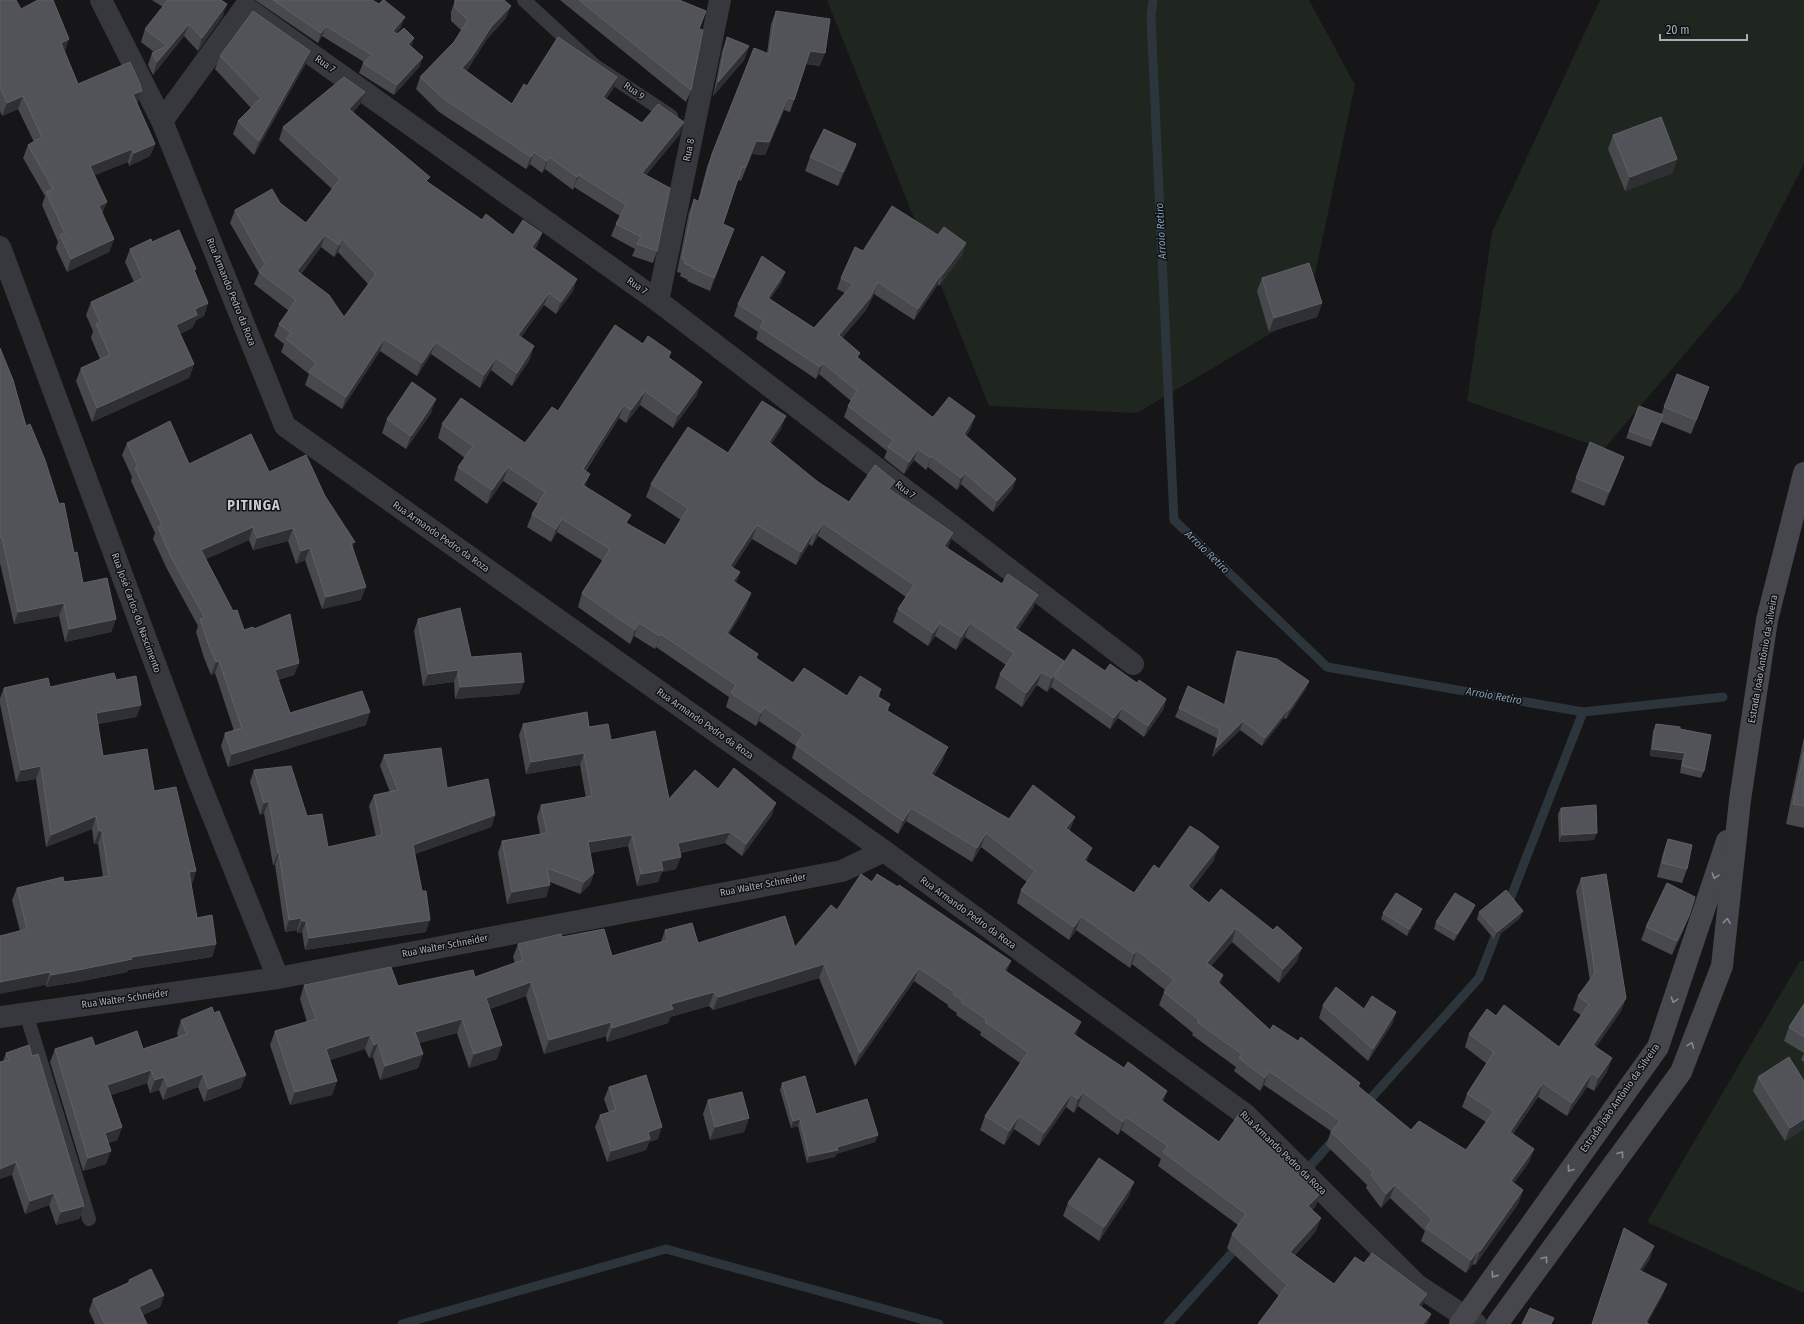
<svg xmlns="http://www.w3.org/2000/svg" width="1804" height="1324" font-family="'Fira Sans Condensed',sans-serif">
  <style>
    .green { fill: #1e261f }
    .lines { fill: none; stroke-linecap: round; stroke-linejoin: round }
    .stream { stroke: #2c353c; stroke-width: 9 }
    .service { stroke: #37383d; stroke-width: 14 }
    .minor { stroke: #37383d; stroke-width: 22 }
    .secondary { stroke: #45474d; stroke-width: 22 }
    .wall { fill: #47494d; fill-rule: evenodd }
    .shaded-wall { fill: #2f3033 }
    .building { fill: #525359; stroke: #5f6168; fill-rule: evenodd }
    .oneway { stroke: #858993 }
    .labels { text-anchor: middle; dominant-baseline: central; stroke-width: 3; stroke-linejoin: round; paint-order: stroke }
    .street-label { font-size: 10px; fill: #a8adb8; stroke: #111113 }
    .water-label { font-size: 11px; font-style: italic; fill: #7f9bb3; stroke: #111113 }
    .district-label { font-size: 14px; font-weight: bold; letter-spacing: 1px; fill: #c9ccd4; stroke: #111113 }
  </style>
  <rect width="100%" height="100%" fill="#161618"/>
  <g class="green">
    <path d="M827 0H1309L1355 85 1307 312 1137 413 989 406Z"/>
    <path d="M1600 0H1804V164L1740 289 1604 449 1467 401 1492 232Z"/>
    <path d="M1800 961H1804V1293L1647 1222Z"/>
  </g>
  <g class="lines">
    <g class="stream">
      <path d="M1153 0 1151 17 1174 520 1327 667 1583 712 1723 697"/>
      <path d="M1507 907 1583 712"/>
      <path d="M1364 1106 1479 978 1498 929"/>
      <path d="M1304 1173 1335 1138"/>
      <path d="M402 1324 666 1249 939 1324"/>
      <path d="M1168 1324 1239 1245"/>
    </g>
    <g class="service">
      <path d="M524 0 594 65 671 116"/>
      <path d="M26 1013 89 1219"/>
    </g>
    <g class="minor">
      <path d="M101 0 162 121 285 426 884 851 1246 1115 1417 1285 1476 1324"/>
      <path d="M162 121 245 7 658 301 1133 664"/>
      <path d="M0 247 198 779 278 978"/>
      <path d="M658 301 720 0"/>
      <path d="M0 1017 278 978 842 871 884 851"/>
    </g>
    <g class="secondary">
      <path d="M1460 1324 1658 1047 1727 841"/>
      <path d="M1497 1324 1681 1072 1722 966 1740 800 1767 620 1804 473"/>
    </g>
  </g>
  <g class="wall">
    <path d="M0 0 21 9 65 52 78 84 137 104 155 144 150 156 129 166 128 162 94 175 102 214 114 239 109 252 67 272 56 248 58 242 42 205 45 196 23 158 28 145 34 142 18 109 2 116 0 111Z"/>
    <path d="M152 0H221L223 16 198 51 184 36 153 75 148 65 152 53 154 52 141 42 145 29 163 7Z"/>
    <path d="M255 0H372L401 27 396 33 397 34 414 38 411 46 423 57 419 67 394 95 359 73 363 63 364 62 322 36 318 43Z"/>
    <path d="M455 0 506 18 487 39 466 71 512 104 527 86 613 89 606 99 642 123 680 134 646 175 657 251 653 263 632 256 635 249 611 236 616 224 620 216 574 187 573 190 545 169 542 173 530 164 526 169 439 112 416 89 420 77 454 42 462 31 451 21V12Z"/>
    <path d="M560 0H679L700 29 691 90 686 102Z"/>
    <path d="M776 11 820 66 806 64 790 112 784 110 765 155 752 154 741 181 738 180 723 224 729 242 710 291 687 281 688 280 680 276 681 273 677 272 689 212 694 199 698 201 707 167 712 154 767 53 771 24Z"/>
    <path d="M727 37 749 46 744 60 713 96 722 51Z"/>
    <path d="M310 51 305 65 254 155 233 134 238 121 251 108 215 69 220 56Z"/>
    <path d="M360 104 353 112 428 182 482 220 513 235 542 233 537 246 535 249 573 291 556 314 544 305 521 337 530 359 512 386 491 370 480 388 431 354 417 376 380 351 342 409 305 385 309 374 281 352 284 344 274 336 279 324 289 311 254 284 259 273 230 223 235 210 280 203 306 223 332 189 279 140 283 127ZM321 247 334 257 338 252 368 284 344 317 301 274Z"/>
    <path d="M1613 135 1677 159 1672 173 1625 191 1608 149Z"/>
    <path d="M856 144 851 158 838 186 805 171 810 157Z"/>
    <path d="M938 235 966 243 962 255 939 286 938 284 914 320 874 294 866 310 842 338 858 358 932 417 971 428 966 436 1016 479 1012 490 993 512 961 484 957 490 928 467 926 470 914 460 904 474 884 458 887 451 844 417 848 406 851 401 819 374 816 379 756 339 758 332 734 316 738 304 785 272 781 283 770 299 814 328 845 293 837 289 841 278 863 251Z"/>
    <path d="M152 242 195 273 208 303 204 316 196 320 192 328 180 334 194 364 189 378 92 422 76 381 81 368 100 359 91 338 93 331 86 315 91 302 134 282 125 262 130 249Z"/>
    <path d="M1262 278 1322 303 1317 317 1269 332 1257 291Z"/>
    <path d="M643 344 671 352 669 358 697 395 673 428 640 405 626 423 619 418 586 471 585 487 628 524 665 545 681 520 646 497 651 484 728 453 781 429 771 444 818 482 849 502 895 481 891 490 953 533 947 548 1002 584 1038 595 1033 608 1018 630 1064 661 1062 665 1105 671 1137 683 1166 699 1163 710 1144 737 1118 718 1110 729 1051 687 1047 692 1037 685 1022 707 995 688 1000 674 1006 665 965 637 956 650 935 636 928 646 893 622 898 609 906 597 818 536 812 546 809 544 796 565 752 539 733 568 740 572 736 583 751 593 746 606 729 634 756 659 793 683 847 696 881 689 879 697 890 704 888 711 943 760 934 775 1009 819 1075 817 1069 831 1087 862 1134 893 1159 869 1214 860 1192 889 1209 903 1297 961 1279 983 1232 942 1211 966 1223 975 1220 984 1270 1030 1360 1083 1358 1087 1411 1130 1466 1150 1486 1122 1462 1107 1467 1094 1487 1064 1465 1047 1469 1034 1496 1016 1559 1047 1581 1015 1573 1010 1578 996 1590 981 1576 891 1581 878 1626 998 1621 1011 1596 1047 1607 1072 1594 1091 1587 1087 1567 1116 1538 1097 1513 1134 1534 1149 1529 1162 1514 1183 1523 1190 1518 1204 1475 1265 1473 1264 1466 1273 1421 1241 1425 1231 1390 1198 1381 1208 1366 1188 1367 1185 1326 1145 1331 1131 1264 1085 1260 1091 1234 1071 1236 1067 1192 1035 1193 1033 1159 1005 1164 992 1165 990 1132 964 1130 968 1076 930 1069 940 1017 903 1021 890 1027 882 981 847 972 862 906 821 898 834 792 758 796 746 759 721 756 726 726 707 729 697 656 647 655 649 634 636 630 644 578 607 582 593 603 561 557 532 551 542 527 527 532 514 538 504 503 481 487 504 454 480 458 467 465 458 438 438 442 424 525 443 558 411Z"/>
    <path d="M0 348 26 426 74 553 83 583 116 619 111 632 65 642 59 616 14 624 0 563Z"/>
    <path d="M1677 374 1704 401 1691 434 1661 422 1651 447 1626 438 1639 406 1661 415Z"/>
    <path d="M431 413 406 449 382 433 387 419Z"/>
    <path d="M127 443 189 464 269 472 325 496 353 548 361 600 322 609 305 560 296 564 288 541 253 550 249 540 206 559 233 611 244 630 254 629 299 663 294 675 278 680 290 713 366 725 228 767 221 746 225 733 234 731 215 673 211 675 204 658 196 632 198 626 167 569 153 539 155 533 131 481 132 477 122 455Z"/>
    <path d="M1619 471 1604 506 1571 492 1576 478Z"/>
    <path d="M418 619 471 657 524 682 519 694 455 699 454 682 423 686 414 631Z"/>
    <path d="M1237 651 1309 681 1305 690 1286 719 1284 718 1262 746 1240 730 1212 757 1217 738 1175 717 1179 708 1224 704 1234 659Z"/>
    <path d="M116 680 141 705 136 717 98 724 103 756 154 791 196 871 192 884H191L197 918 216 944 212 957 128 970 127 972 78 982 46 987V985L20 931 12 900 17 888 103 877 98 844H94L92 829 46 847 36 779 16 782 0 704V698L4 688 50 687Z"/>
    <path d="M523 724 589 727 611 740 669 799 718 789 772 815 742 856 725 843 680 853 676 869 662 872 658 882 637 886 628 846 590 853 594 873 590 884 580 894 550 882 546 897 507 904 498 853 502 841 540 834 537 817 541 805 586 798 580 765 526 774 519 735Z"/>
    <path d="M1656 724 1680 729 1704 771 1701 778 1680 773 1682 760 1650 756 1653 731Z"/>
    <path d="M1804 737V828L1786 824Z"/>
    <path d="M384 755 447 788 495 815 491 827 415 854 426 932 305 950 302 932 297 933V930L285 932 275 865H273L264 813 260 815 250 782 254 770 307 816 328 847 376 837 369 806 374 795 390 792 380 766Z"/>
    <path d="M1561 808 1594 840 1559 842 1558 814Z"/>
    <path d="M1668 839 1687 869 1682 883 1657 877 1663 853Z"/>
    <path d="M1475 905 1472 912 1454 941 1434 929 1436 922Z"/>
    <path d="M1422 909 1419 916 1407 936 1381 919 1383 913Z"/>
    <path d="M837 910 1007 972 1076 1035 1163 1102 1219 1142 1258 1128 1257 1130 1320 1194 1315 1207 1312 1210 1316 1231 1295 1255 1334 1284 1422 1307 1431 1314 1427 1324H1258L1279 1296 1227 1248 1232 1234 1238 1225 1158 1166 1161 1159 1121 1130 1118 1135 1078 1106 1074 1113 1066 1107 1039 1146 1014 1129 1004 1145 980 1130 985 1116 1020 1063 980 1035 981 1032 956 1015 957 1013 948 1007V1005L914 981 855 1066 819 978 713 1010 709 1006 670 1017 668 1023 607 1042 606 1036 544 1054 526 996 490 1009 497 1059 469 1068 457 1033 419 1043 423 1054 418 1068 380 1080 373 1057 369 1058 365 1049 330 1060 337 1081 332 1095 290 1105 270 1045 275 1031 307 1022 300 999 304 985 398 986 475 977 515 963 513 957 518 944 562 937 612 956 661 942 665 930 698 943 795 947Z"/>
    <path d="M1479 912 1520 918 1494 939 1477 919Z"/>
    <path d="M1646 927 1684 929 1672 955 1641 940Z"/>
    <path d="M1804 1004V1062L1801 1060 1804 1053 1784 1041 1789 1027Z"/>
    <path d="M1323 1005 1364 1009 1396 1012 1392 1024 1368 1061 1319 1018Z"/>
    <path d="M181 1020 241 1088 204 1102 198 1087 163 1100 159 1090 150 1093 147 1083 111 1095 122 1127 117 1140 108 1143 106 1164 83 1171 50 1062 55 1049H143L178 1037 177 1033Z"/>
    <path d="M6 1053 32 1056 84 1206 79 1219 56 1225 49 1205 25 1214 12 1175 3 1061Z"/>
    <path d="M1758 1077 1804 1129 1785 1141 1753 1091Z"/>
    <path d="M782 1083 816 1114 878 1135 875 1142 836 1154 835 1157 807 1163 798 1126 791 1128 780 1090Z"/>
    <path d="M609 1087 658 1139 649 1142 646 1150 607 1162 595 1127 600 1115 609 1113 604 1099Z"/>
    <path d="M708 1100 749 1118 744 1132 710 1140 703 1114Z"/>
    <path d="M1129 1196 1099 1241 1063 1216 1068 1203Z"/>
    <path d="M129 1280 164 1295 160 1307 143 1315 147 1324H95L89 1311 93 1299 128 1283Z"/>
  </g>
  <g class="shaded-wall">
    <path d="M227 4 223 16 198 51 202 38Z"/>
    <path d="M511 6 506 18 487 39 467 71 457 80 462 68 491 27Z"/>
    <path d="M405 17 401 27 390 41 393 31Z"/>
    <path d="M189 24 184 36 153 75 157 62Z"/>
    <path d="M326 26 322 36 318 43 321 33Z"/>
    <path d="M414 38 410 48 408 44Z"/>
    <path d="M69 39 65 52 61 43Z"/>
    <path d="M749 46 744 60 713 96 718 82Z"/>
    <path d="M310 51 305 65 254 155 259 141Z"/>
    <path d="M810 51 825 53 820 66 805 64Z"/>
    <path d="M423 57 419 67 394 95 397 85Z"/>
    <path d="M617 77 613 89 599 109 603 97Z"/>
    <path d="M142 91 137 104 133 94Z"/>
    <path d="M365 92 360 104 345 122 349 109Z"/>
    <path d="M23 96 18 109 2 116 7 103Z"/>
    <path d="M788 97 784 110 765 155 752 154 741 181 756 141Z"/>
    <path d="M684 122 680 134 637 186 642 173Z"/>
    <path d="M155 144 150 156 129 166 134 153Z"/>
    <path d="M856 144 851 158 838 186 843 172Z"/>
    <path d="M132 149 128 162 86 179 90 166Z"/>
    <path d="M534 152 530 164 526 169 531 157Z"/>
    <path d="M549 157 545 169 542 173 547 161Z"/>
    <path d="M1677 159 1672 173 1625 191 1630 177Z"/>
    <path d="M579 175 574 187 573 190 577 177Z"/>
    <path d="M107 202 102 215 99 206Z"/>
    <path d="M734 229 729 242 710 291 714 278Z"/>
    <path d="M542 233 537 246 528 259 532 247Z"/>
    <path d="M325 235 321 247 293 284 297 271Z"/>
    <path d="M114 239 109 252 67 272 71 259Z"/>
    <path d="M342 239 338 252 334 257 339 245Z"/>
    <path d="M966 243 962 255 939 286 943 274Z"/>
    <path d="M785 272 781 283 763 309 768 298Z"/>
    <path d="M942 273 938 284 914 320 918 309Z"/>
    <path d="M577 279 573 291 556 314 561 302Z"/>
    <path d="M878 282 874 294 866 310 835 346 839 335Z"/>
    <path d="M549 293 544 305 513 347 518 335Z"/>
    <path d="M208 303 204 316 196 320 192 328 171 338 176 325 195 309Z"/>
    <path d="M1322 303 1317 317 1269 332 1274 318Z"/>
    <path d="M384 339 380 351 342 409 346 397Z"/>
    <path d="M436 342 431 354 417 376 422 363Z"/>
    <path d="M534 346 530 359 512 386 517 373Z"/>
    <path d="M496 358 491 370 480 388 484 375Z"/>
    <path d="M823 363 819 374 816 379 820 367Z"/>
    <path d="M194 364 189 378 92 422 97 408Z"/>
    <path d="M702 382 697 395 673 428 678 415Z"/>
    <path d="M645 391 640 405 626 423 631 410Z"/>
    <path d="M436 399 431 413 406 449 411 436Z"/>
    <path d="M624 405 619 418 578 482 583 469Z"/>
    <path d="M786 416 781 429 764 456 769 442Z"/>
    <path d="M975 416 971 428 959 446 964 434Z"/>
    <path d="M918 449 914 460 904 474 909 462Z"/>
    <path d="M932 456 928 467 926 470 931 458Z"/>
    <path d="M1624 457 1619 471 1604 506 1609 492Z"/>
    <path d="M508 467 503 481 487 504 492 490Z"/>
    <path d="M965 473 961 484 957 490 961 478Z"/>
    <path d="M590 474 585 487 583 485Z"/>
    <path d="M1016 479 1012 490 993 512 997 501Z"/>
    <path d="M895 481 890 494 889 489Z"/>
    <path d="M562 519 557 532 551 542 556 529Z"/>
    <path d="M823 523 818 536 812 546 817 533Z"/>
    <path d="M757 525 752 539 725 580 730 566Z"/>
    <path d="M253 527 249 540 197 563 201 550Z"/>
    <path d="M293 528 288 541 253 550 257 538Z"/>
    <path d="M814 531 809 544 796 565 801 552Z"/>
    <path d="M953 533 949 546 940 560 944 546Z"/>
    <path d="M355 542 350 554 351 543Z"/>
    <path d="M310 548 305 560 296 564 301 551Z"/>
    <path d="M740 572 735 585 733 581Z"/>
    <path d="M366 587 361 600 322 609 326 597Z"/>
    <path d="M751 593 746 606 722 646 727 633Z"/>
    <path d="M1038 595 1033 608 1011 641 1015 628Z"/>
    <path d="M64 603 59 616 14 624 18 612Z"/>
    <path d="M116 619 111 632 65 642 69 629Z"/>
    <path d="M639 623 634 636 630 644 635 630Z"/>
    <path d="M940 623 935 636 928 646 933 633Z"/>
    <path d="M970 623 965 637 956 650 961 637Z"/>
    <path d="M661 634 656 647 655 649 660 636Z"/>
    <path d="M219 661 215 673 211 675 216 662Z"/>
    <path d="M1064 661 1059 674 1054 677 1051 687 1047 692 1052 678Z"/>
    <path d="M299 663 294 675 270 682 275 670Z"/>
    <path d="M458 670 454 682 423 686 428 674Z"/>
    <path d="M1042 672 1037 685 1022 707 1026 693Z"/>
    <path d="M1309 681 1305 690 1286 719 1289 710Z"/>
    <path d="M524 682 519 694 455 699 460 687Z"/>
    <path d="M1166 699 1163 710 1144 737 1148 726Z"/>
    <path d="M141 705 136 717 91 725 96 713Z"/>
    <path d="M764 707 759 721 756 726 761 713Z"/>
    <path d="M1122 708 1118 718 1110 729 1114 718Z"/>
    <path d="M1288 709 1284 718 1262 746 1265 738Z"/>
    <path d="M370 712 366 725 228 767 232 754Z"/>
    <path d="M1243 721 1240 730 1212 757 1216 748Z"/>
    <path d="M948 747 943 760 927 787 931 774Z"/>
    <path d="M1652 749 1685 753 1682 760 1650 756Z"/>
    <path d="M584 753 580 765 526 774 531 762Z"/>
    <path d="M41 766 36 779 16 782 21 770Z"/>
    <path d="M269 801 264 813 260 815 264 803Z"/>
    <path d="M776 803 772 815 742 856 746 844Z"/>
    <path d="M911 808 906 821 898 834 903 821Z"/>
    <path d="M495 815 491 827 409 856 413 845Z"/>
    <path d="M96 816 92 829 46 847 51 835Z"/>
    <path d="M1075 817 1070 830 1061 842 1066 828Z"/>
    <path d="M99 831H102L98 844H94Z"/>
    <path d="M730 832 725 843 673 854 678 843Z"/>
    <path d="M986 833 981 847 972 862 977 848Z"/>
    <path d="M1597 833 1594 840 1559 842 1562 835Z"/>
    <path d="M632 835 628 846 584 854 588 842Z"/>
    <path d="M1219 847 1214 860 1183 900 1188 886Z"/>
    <path d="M1092 848 1087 861 1079 873 1084 860Z"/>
    <path d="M278 853H279L275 865H273Z"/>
    <path d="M681 857 676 869 662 872 658 882 637 886 641 874 661 861Z"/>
    <path d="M196 871 192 884 184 885 189 872Z"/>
    <path d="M594 873 590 884 580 894 584 882Z"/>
    <path d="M550 885 546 897 507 904 512 892Z"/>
    <path d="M1475 905 1472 912 1454 941 1457 934Z"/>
    <path d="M1422 909 1419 916 1407 936 1409 929Z"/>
    <path d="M1523 911 1520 918 1494 939 1497 932Z"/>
    <path d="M1081 916 1076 930 1069 940 1074 927Z"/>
    <path d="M1689 916 1684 929 1672 955 1677 941Z"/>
    <path d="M301 918 297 930 285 932 289 920Z"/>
    <path d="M430 920 426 932 305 950 309 938Z"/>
    <path d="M302 921H306L302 932 297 933Z"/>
    <path d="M1236 928 1232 942 1202 976 1207 963Z"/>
    <path d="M216 944 212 957 128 970 127 972 78 982 46 987 51 975 131 957Z"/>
    <path d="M1302 948 1297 961 1279 983 1283 969Z"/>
    <path d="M1137 950 1132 964 1130 968 1134 954Z"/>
    <path d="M1011 961 1006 974 1004 970Z"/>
    <path d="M824 964 819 978 713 1010 718 997Z"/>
    <path d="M919 968 914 981 855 1066 860 1053Z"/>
    <path d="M50 972 46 985 0 994V982Z"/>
    <path d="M1223 975 1218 989V982Z"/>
    <path d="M531 982 526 996 482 1012 486 998Z"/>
    <path d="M714 992 709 1006 670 1017 668 1023 607 1042 612 1028 671 1004Z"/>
    <path d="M1626 998 1621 1011 1588 1058 1593 1045Z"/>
    <path d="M1396 1012 1392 1024 1368 1061 1373 1049Z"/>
    <path d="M462 1019 457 1033 410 1045 415 1032Z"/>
    <path d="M611 1022 606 1036 544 1054 549 1040Z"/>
    <path d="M1081 1022 1076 1035 1069 1047 1073 1034Z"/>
    <path d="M370 1035 365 1049 321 1063 326 1049Z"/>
    <path d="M378 1043 373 1057 369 1058 374 1045Z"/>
    <path d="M502 1045 497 1059 469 1068 474 1054Z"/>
    <path d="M423 1054 418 1068 380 1080 385 1066Z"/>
    <path d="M1612 1058 1607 1072 1594 1091 1598 1078Z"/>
    <path d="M151 1070 147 1083 102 1098 107 1085Z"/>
    <path d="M1269 1071 1264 1085 1260 1091 1265 1078Z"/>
    <path d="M1592 1073 1587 1087 1567 1116 1572 1103Z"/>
    <path d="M203 1074 198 1087 163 1100 168 1087Z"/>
    <path d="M246 1075 241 1088 204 1102 208 1089Z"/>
    <path d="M164 1077 159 1090 150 1093 155 1080Z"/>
    <path d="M337 1081 332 1095 290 1105 295 1092Z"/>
    <path d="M1543 1083 1538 1097 1505 1145 1510 1132Z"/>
    <path d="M1167 1091 1162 1105 1161 1100Z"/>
    <path d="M1083 1092 1078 1106 1074 1113 1078 1099Z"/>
    <path d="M1071 1094 1066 1107 1039 1146 1044 1133Z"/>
    <path d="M1019 1116 1014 1129 1004 1145 1009 1131Z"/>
    <path d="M1126 1117 1121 1130 1118 1135 1123 1122Z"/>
    <path d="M749 1118 744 1132 710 1140 715 1127Z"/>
    <path d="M800 1119 798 1126 791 1128 793 1121Z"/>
    <path d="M1804 1119V1129L1785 1141 1790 1128Z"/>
    <path d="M122 1127 117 1140 100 1146 105 1133Z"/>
    <path d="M662 1127 658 1139 649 1142 646 1150 607 1162 611 1151 648 1132Z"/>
    <path d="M878 1135 875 1142 836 1154 835 1157 807 1163 809 1156Z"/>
    <path d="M1534 1149 1529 1162 1506 1194 1511 1181Z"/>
    <path d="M111 1151 106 1164 83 1171 88 1158Z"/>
    <path d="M16 1162 12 1175 0 1179V1169Z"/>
    <path d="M1134 1182 1129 1196 1099 1241 1104 1227Z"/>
    <path d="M1395 1185 1390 1198 1381 1208 1386 1194Z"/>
    <path d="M1523 1190 1518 1204 1475 1265 1480 1251Z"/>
    <path d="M54 1193 49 1205 25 1214 30 1201Z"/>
    <path d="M1320 1194 1315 1207 1303 1219 1308 1206Z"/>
    <path d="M84 1206 79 1219 56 1225 61 1212Z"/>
    <path d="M1321 1218 1316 1231 1285 1265 1290 1252Z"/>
    <path d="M1654 1246 1650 1259 1634 1283 1639 1270Z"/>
    <path d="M1478 1250 1473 1264 1466 1273 1471 1260Z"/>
    <path d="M1667 1284 1662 1297 1647 1324H1645Z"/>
    <path d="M1427 1294 1422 1307 1413 1318 1418 1305Z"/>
    <path d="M164 1295 160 1307 135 1319 139 1307Z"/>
    <path d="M1431 1314 1427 1324H1423Z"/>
  </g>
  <g class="building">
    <path d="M0 0H16L21 9 38 0H53L69 39 61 43 78 84 130 62 140 84 142 91 133 94 155 144 134 153 132 149 90 166 107 202 99 206 114 239 71 259 60 235 65 233 46 192 53 189 28 145 42 137 23 96 7 103 0 87Z"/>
    <path d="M168 0H221L227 4 202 38 189 24 157 62 152 53 167 46 145 29Z"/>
    <path d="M273 0H372L379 4 383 0H384L405 17 393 31 397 34 404 28 414 38 408 44 423 57 397 85 363 63 372 55 326 26 321 33Z"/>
    <path d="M455 0H504L511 6 491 27 471 58 462 68 512 104 524 84 527 86 558 37 617 77 603 97 642 123 658 104 684 122 642 173 670 188 657 251 637 244 641 237 616 224 626 205 579 175 577 177 549 157 547 161 534 152 531 157 444 99 420 77 454 42 468 20 455 8Z"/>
    <path d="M579 0H679L706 11 699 29 703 30 691 90Z"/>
    <path d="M253 11 310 51 259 141 238 121 261 98 220 56Z"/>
    <path d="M776 11 830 19 825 53 810 51 794 100 788 97 769 142 756 141 745 168 742 167 723 224 734 229 714 278 692 268 693 267 684 263 686 260 682 259 694 199 699 202 712 154 754 48 769 54Z"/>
    <path d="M727 37 749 46 718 82Z"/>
    <path d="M344 77 365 92 349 109 430 177 426 181 482 220 486 214 513 235 523 220 542 233 532 247 577 279 561 302 549 293 518 335 534 346 517 373 496 358 484 375 436 342 422 363 384 339 346 397 309 372 316 363 286 339 291 333 279 324 296 300 259 272 265 264 235 210 272 189 280 203 306 223 340 179 283 127ZM325 235 339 245 342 239 376 274 344 317 329 295 297 271Z"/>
    <path d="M1661 117 1677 159 1630 177 1613 135Z"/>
    <path d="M824 129 856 144 843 172 810 157Z"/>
    <path d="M892 206 938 235 944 227 966 243 943 274 942 273 918 309 878 282 870 298 839 335 860 353 857 357 932 417 934 416 949 397 975 416 964 434 1016 479 997 501 965 473 961 478 932 456 931 458 918 449 909 462 888 447 893 440 848 406 857 391 823 363 820 367 760 327 764 321 738 304 762 256 785 272 768 298 814 328 853 284 841 278 855 247 863 251Z"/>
    <path d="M179 230 196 269 194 270 208 303 195 309 197 315 176 325 194 364 97 408 81 368 110 355 96 324 100 322 91 302 143 278 130 249 151 239 152 242Z"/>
    <path d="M1309 263 1322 303 1274 318 1262 278Z"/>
    <path d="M615 325 643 344 648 336 671 352 668 357 702 382 678 415 645 391 631 410 624 405 583 469 590 474 583 485 631 515 626 523 665 545 688 508 651 484 664 463 688 427 728 453 762 401 786 416 769 442 818 482 849 502 875 465 895 481 889 489 953 533 944 546 1002 584 1008 574 1038 595 1015 628 1064 661 1052 678 1042 672 1026 693 1000 674 1014 653 970 623 961 637 940 623 933 633 898 609 914 585 823 523 817 533 814 531 801 552 757 525 730 566 740 572 733 581 751 593 727 633 758 654 756 658 793 683 804 668 847 696 860 676 881 689 877 696 890 704 886 710 948 747 931 774 1009 819 1033 785 1075 817 1066 828 1092 848 1084 860 1134 893 1154 865 1159 869 1190 826 1200 832 1219 847 1188 886 1209 903 1221 889 1273 930 1277 926 1302 948 1283 969 1236 928 1207 963 1223 975 1218 982 1270 1030 1273 1025 1298 1041 1301 1037 1360 1083 1358 1086 1411 1130 1419 1121 1466 1150 1494 1111 1467 1094 1494 1052 1469 1034 1487 1009 1496 1016 1504 1005 1559 1047 1589 1004 1578 996 1595 973 1581 878 1606 874 1626 998 1593 1045 1612 1058 1598 1078 1592 1073 1572 1103 1543 1083 1510 1132 1534 1149 1511 1181 1523 1190 1480 1251 1478 1250 1471 1260 1426 1228 1432 1219 1395 1185 1386 1194 1371 1175 1373 1172 1331 1132 1340 1121 1269 1071 1265 1078 1239 1058 1242 1054 1197 1022 1199 1020 1164 992 1174 980 1137 950 1134 954 1081 916 1074 927 1021 890 1035 871 986 833 977 848 911 808 903 821 796 745 803 734 764 707 761 713 731 693 736 685 661 634 660 636 639 623 635 630 582 593 610 549 562 519 556 529 532 514 545 492 508 467 492 490 458 467 473 446 442 424 461 398 525 443 552 407 558 411Z"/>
    <path d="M0 348 13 380 26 426 30 424 45 460 59 504 64 503 74 553 77 552 83 583 107 578 116 619 69 629 64 603 18 612 2 537H0Z"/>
    <path d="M1677 374 1709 387 1696 420 1664 407Z"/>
    <path d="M412 382 436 399 411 436 387 419Z"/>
    <path d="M1639 406 1663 415 1653 440 1629 431Z"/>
    <path d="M170 421 189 464 251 434 269 472 306 455 325 496 355 542 351 543 366 587 326 597 310 548 301 551 293 528 257 538 253 527 201 550 233 611 237 610 244 630 253 627 254 629 290 614 299 663 275 670 290 713 362 691 370 712 232 754 225 733 242 728 219 661 216 662 209 646 200 619 205 618 171 557 158 527 162 525 135 468 138 467 127 443Z"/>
    <path d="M1590 442 1624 457 1609 492 1576 478Z"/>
    <path d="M460 608 471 657 521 653 524 682 460 687 458 670 428 674 418 619Z"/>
    <path d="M1073 649 1105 671 1110 664 1137 683 1139 680 1166 699 1148 726 1122 708 1114 718 1054 677Z"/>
    <path d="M1237 651 1277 659 1309 681 1289 710 1288 709 1265 738 1243 721 1216 748 1220 729 1179 708 1188 686 1225 705Z"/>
    <path d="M114 673 116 680 136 676 141 705 96 713 103 756 147 749 154 791 176 787 196 871 189 872 197 918 212 915 216 944 131 957 132 959 83 969 51 975 50 972 0 982V936L27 929 17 888 63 877 64 882 109 876 102 831H99L96 816 51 835 41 766 21 770 4 688 48 678 50 687Z"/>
    <path d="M587 712 589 727 608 724 611 740 655 731 669 799 695 770 718 789 734 768 776 803 746 844 730 832 678 843 681 857 661 861 663 870 641 874 632 835 588 842 594 873 584 882 547 868 550 885 512 892 502 841 547 833 541 805 592 796 584 753 531 762 523 724Z"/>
    <path d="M1656 724 1680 727V729L1711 735 1704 771 1682 766 1685 753 1652 749Z"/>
    <path d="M441 748 447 788 488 779 495 815 413 845 422 891H426L430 920 309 938 306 921H302L301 918 289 920 279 853H278L269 801 264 803 254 770 291 766 307 816 322 814 328 847 382 835 374 795 398 790 384 755Z"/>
    <path d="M1804 752V806L1793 804Z"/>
    <path d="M1596 805 1597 833 1562 835 1561 808Z"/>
    <path d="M1668 839 1692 845 1687 869 1662 863Z"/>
    <path d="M861 874 872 882 877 874 898 887 899 885 1011 961 1004 970 1081 1022 1073 1034 1124 1068 1128 1062 1167 1091 1161 1100 1219 1142 1239 1114 1258 1128 1257 1129 1315 1183 1311 1186 1320 1194 1308 1206 1321 1218 1290 1252 1334 1284 1355 1257 1364 1263 1372 1253 1427 1294 1418 1305 1431 1314 1423 1324H1258L1287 1285 1232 1234 1246 1214 1163 1152 1168 1146 1126 1117 1123 1122 1083 1092 1078 1099 1071 1094 1044 1133 1019 1116 1009 1131 985 1116 1028 1052 985 1022 986 1019 961 1002 962 1000 953 994 954 992 919 968 860 1053 824 964 718 997 714 992 671 1004 673 1009 612 1028 611 1022 549 1040 531 982 486 998 502 1045 474 1054 462 1019 415 1032 423 1054 385 1066 378 1043 374 1045 370 1035 326 1049 337 1081 295 1092 275 1031 316 1019 304 985 391 967 398 986 473 970 475 977 523 960 518 944 561 934 562 937 604 929 612 956 668 940 665 930 692 923 698 943 785 916 795 947 831 905 837 910Z"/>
    <path d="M1667 883 1695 897 1689 916 1677 941 1646 927Z"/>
    <path d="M1506 890 1523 911 1497 932 1479 912Z"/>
    <path d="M1396 893 1422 909 1409 929 1383 913Z"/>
    <path d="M1455 893 1475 905 1457 934 1436 922Z"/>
    <path d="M1336 987 1364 1009 1372 996 1396 1012 1373 1049 1323 1005Z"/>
    <path d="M1804 1004V1037L1789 1027Z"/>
    <path d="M212 1007 214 1013 219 1011 246 1075 208 1089 203 1074 168 1087 164 1077 155 1080 151 1070 107 1085 122 1127 105 1133 111 1151 88 1158 55 1049 92 1037 95 1046 137 1031 143 1049 187 1034 181 1020Z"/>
    <path d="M29 1045 32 1056 38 1054 84 1206 61 1212 54 1193 30 1201 16 1162 0 1169V1062L9 1060 6 1053Z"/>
    <path d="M1789 1057 1804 1081V1119L1790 1128 1758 1077Z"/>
    <path d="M646 1075 662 1127 648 1132 650 1139 611 1151 600 1115 616 1110 609 1087Z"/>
    <path d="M805 1076 816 1114 867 1099 878 1135 837 1147 838 1150 809 1156 800 1119 793 1121 782 1083Z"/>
    <path d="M742 1092 749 1118 715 1127 708 1100Z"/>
    <path d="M1099 1158 1134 1182 1104 1227 1068 1203Z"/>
    <path d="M1624 1228 1654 1246 1639 1270 1667 1284 1646 1322 1649 1324H1592Z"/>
    <path d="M151 1269 164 1295 139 1307 147 1324H105L93 1299 130 1282 129 1280Z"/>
    <path d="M1530 1308 1554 1318 1551 1324H1522Z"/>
  </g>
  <defs><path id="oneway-chevron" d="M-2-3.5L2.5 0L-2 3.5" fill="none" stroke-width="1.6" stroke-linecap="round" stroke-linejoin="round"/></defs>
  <g class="oneway">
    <use href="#oneway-chevron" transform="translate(1715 876) rotate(108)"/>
    <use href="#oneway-chevron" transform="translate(1727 921) rotate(-84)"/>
    <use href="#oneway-chevron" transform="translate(1674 1000) rotate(108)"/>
    <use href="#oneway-chevron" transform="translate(1691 1045) rotate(-69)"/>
    <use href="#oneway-chevron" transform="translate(1621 1154) rotate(-54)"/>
    <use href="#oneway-chevron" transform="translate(1570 1169) rotate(126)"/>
    <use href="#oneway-chevron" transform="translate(1545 1259) rotate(-54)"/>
    <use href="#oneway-chevron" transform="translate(1494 1275) rotate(125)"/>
  </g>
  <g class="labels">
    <g class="street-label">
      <text transform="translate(325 64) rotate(35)">Rua 7</text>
      <text transform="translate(634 91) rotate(34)">Rua 9</text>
      <text transform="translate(689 150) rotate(-78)">Rua 8</text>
      <text transform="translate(637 286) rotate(35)">Rua 7</text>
      <text transform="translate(231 292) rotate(68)">Rua Armando Pedro da Roza</text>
      <text transform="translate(905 490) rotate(37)">Rua 7</text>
      <text transform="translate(441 537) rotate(35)">Rua Armando Pedro da Roza</text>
      <text transform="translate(136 613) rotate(70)">Rua José Carlos do Nascimento</text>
      <text transform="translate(1763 659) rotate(-80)">Estrada João Antônio da Silveira</text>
      <text transform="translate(705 724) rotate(35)">Rua Armando Pedro da Roza</text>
      <text transform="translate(763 885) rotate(-11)">Rua Walter Schneider</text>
      <text transform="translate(968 913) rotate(36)">Rua Armando Pedro da Roza</text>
      <text transform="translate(445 946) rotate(-11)">Rua Walter Schneider</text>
      <text transform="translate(125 999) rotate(-8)">Rua Walter Schneider</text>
      <text transform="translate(1620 1098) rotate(-55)">Estrada João Antônio da Silveira</text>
      <text transform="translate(1283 1153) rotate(44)">Rua Armando Pedro da Roza</text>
    </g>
    <g class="water-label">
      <text transform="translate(1161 231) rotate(-93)">Arroio Retiro</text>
      <text transform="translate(1207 552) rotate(44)">Arroio Retiro</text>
      <text transform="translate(1494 696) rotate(10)">Arroio Retiro</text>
    </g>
    <g class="district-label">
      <text x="254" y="505">PITINGA</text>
    </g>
  </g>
  <path d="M1660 34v6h87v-6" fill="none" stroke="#a8adb8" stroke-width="2"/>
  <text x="1666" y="34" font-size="12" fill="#a8adb8" stroke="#111113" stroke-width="3" paint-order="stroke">20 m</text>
</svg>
